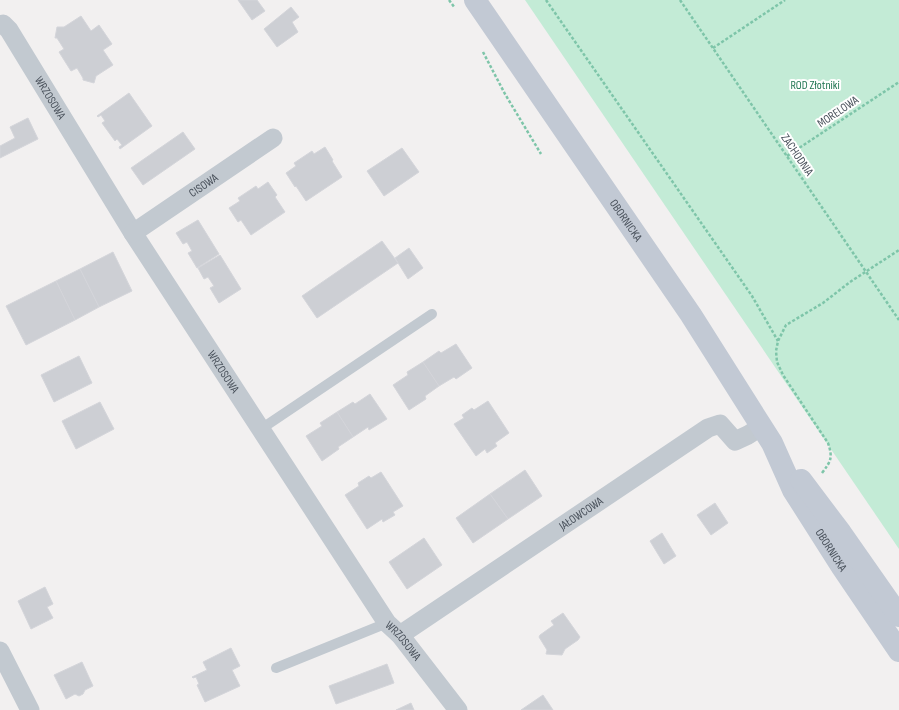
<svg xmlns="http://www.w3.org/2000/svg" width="899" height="710" font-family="'Sofia Sans Condensed',sans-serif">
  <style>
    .green { fill: #c3ebd6 }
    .building { fill: #cdcfd4; stroke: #d4d5da }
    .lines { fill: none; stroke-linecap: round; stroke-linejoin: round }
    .path { stroke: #7ec5a9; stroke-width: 2.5; stroke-dasharray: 3 2; stroke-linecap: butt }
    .lane { stroke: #c2c9d0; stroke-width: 10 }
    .street { stroke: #c2c9d0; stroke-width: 19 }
    .secondary { stroke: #c2c9d4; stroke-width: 22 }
    .labels { text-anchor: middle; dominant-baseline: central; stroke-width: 4; stroke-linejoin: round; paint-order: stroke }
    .park-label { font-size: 12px; fill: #217653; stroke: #fff }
    .street-label { font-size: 12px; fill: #49515b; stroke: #fff }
  </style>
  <rect width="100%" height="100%" fill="#f2f0f0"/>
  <path class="green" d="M525 0H899V549Z"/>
  <g class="building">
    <path d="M238 0H257L265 11 252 20Z"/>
    <path d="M291 7 299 17 292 22 298 32 277 47 264 29Z"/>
    <path d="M81 16 91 31 99 25 112 44 103 50 113 65 96 76 94 83 83 80V78L77 68 71 71 59 52 64 49 57 38H55L57 27H64Z"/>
    <path d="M129 93 152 126 120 149 119 147 122 145 117 139 115 141 102 123 105 121 101 115 98 117 97 116Z"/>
    <path d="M28 118 38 139 0 158V146L15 138 10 127Z"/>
    <path d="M183 132 195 149 143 185 131 168Z"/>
    <path d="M325 147 333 160 332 161 342 177 306 201 296 186 295 187 286 173 296 166 294 163 312 151 314 154Z"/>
    <path d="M402 148 419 172 384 196 367 171Z"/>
    <path d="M268 182 277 195 275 197 285 212 251 235 241 220 238 222 229 208 240 201 238 198 256 186 258 189Z"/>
    <path d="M198 220 219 254 197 268 188 253 192 251 187 242 183 244 176 233Z"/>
    <path d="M382 241 398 263 317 318 302 296Z"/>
    <path d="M409 248 423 268 408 279 395 258Z"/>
    <path d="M113 252 132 291 99 307 80 269Z"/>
    <path d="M220 255 241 289 219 303 210 288 214 286 208 277 204 279 198 268Z"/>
    <path d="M80 269 99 307 75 320 56 281Z"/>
    <path d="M56 281 75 320 26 345 6 306Z"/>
    <path d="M456 344 472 368 456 379 454 377 439 386 423 362 439 351 441 353Z"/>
    <path d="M79 356 92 383 54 402 41 375Z"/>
    <path d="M423 362 439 386 425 396 426 399 409 410 393 385 408 375 407 372Z"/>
    <path d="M370 394 387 419 369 430 368 427 353 437 337 412 353 402 355 404Z"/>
    <path d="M488 401 509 433 495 443 497 446 487 453 485 449 476 456 454 424 464 418 462 415 472 408 474 410Z"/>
    <path d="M100 402 114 429 76 449 62 421Z"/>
    <path d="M337 412 353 437 338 447 339 449 322 461 306 436 322 426 320 423Z"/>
    <path d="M525 470 542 496 508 519 490 494Z"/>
    <path d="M381 472 403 506 393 512 395 515 383 522 382 519 367 529 345 495 359 486 358 483 369 476 371 478Z"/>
    <path d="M490 494 508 519 473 543 456 518Z"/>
    <path d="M715 503 728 523 711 535 697 515Z"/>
    <path d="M662 533 676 556 664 564 650 541Z"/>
    <path d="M424 538 442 565 407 589 389 562Z"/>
    <path d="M45 587 53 604 47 607 53 618 31 629 18 601Z"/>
    <path d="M563 613 580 637 578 640 565 649 562 655 546 654 547 650 539 637 540 635 554 625 551 621Z"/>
    <path d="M231 648 240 666 232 670 240 686 205 702 197 685 199 684 196 677 193 678 192 677 207 670 203 662Z"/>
    <path d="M82 662 93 686 85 690 83 694 79 696 75 694 66 699 54 675Z"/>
    <path d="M387 664 394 683 336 704 329 686Z"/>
    <path d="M543 695 553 710H521Z"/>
    <path d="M411 703 414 710H396Z"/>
  </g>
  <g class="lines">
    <g class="path">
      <path d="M449 0 455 8"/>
      <path d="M546 0 752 296 778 341"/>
      <path d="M680 0 899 320"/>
      <path d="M713 48 785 0"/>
      <path d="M483 52 505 94 541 154"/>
      <path d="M787 156 899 82"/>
      <path d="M822 473C831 461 833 458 828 443L783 375 777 362 776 351 778 341 786 325 823 303 850 282 899 250"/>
    </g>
    <g class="lane">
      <path d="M261 429 432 314"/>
      <path d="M276 668 387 623"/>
    </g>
    <g class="street">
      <path id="s1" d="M0 25 3 24 9 30 133 233 387 623 400 635 458 710"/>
      <path id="s2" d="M133 233 273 138"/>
      <path id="s3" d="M400 635 708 428 720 424 735 441 748 435 762 426"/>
      <path d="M0 651 30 710"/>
    </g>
    <g class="secondary">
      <path id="s4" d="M475 0 691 315 772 443 793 490 842 567 899 651"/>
      <path d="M801 480 841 533 899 616"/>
    </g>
  </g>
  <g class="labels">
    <g class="park-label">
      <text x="815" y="85">ROD Złotniki</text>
    </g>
    <g class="street-label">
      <text stroke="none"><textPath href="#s1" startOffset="91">WRZOSOWA</textPath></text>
      <text transform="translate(838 112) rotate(-34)">MORELOWA</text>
      <text transform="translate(797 155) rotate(56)">ZACHODNIA</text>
      <text stroke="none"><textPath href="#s2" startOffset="85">CISOWA</textPath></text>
      <text stroke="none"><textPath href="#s4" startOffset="267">OBORNICKA</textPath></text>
      <text stroke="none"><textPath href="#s1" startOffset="415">WRZOSOWA</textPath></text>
      <text stroke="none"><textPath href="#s3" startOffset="218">JAŁOWCOWA</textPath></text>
      <text stroke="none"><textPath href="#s4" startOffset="656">OBORNICKA</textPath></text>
      <text stroke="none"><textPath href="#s1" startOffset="739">WRZOSOWA</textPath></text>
    </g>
  </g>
</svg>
